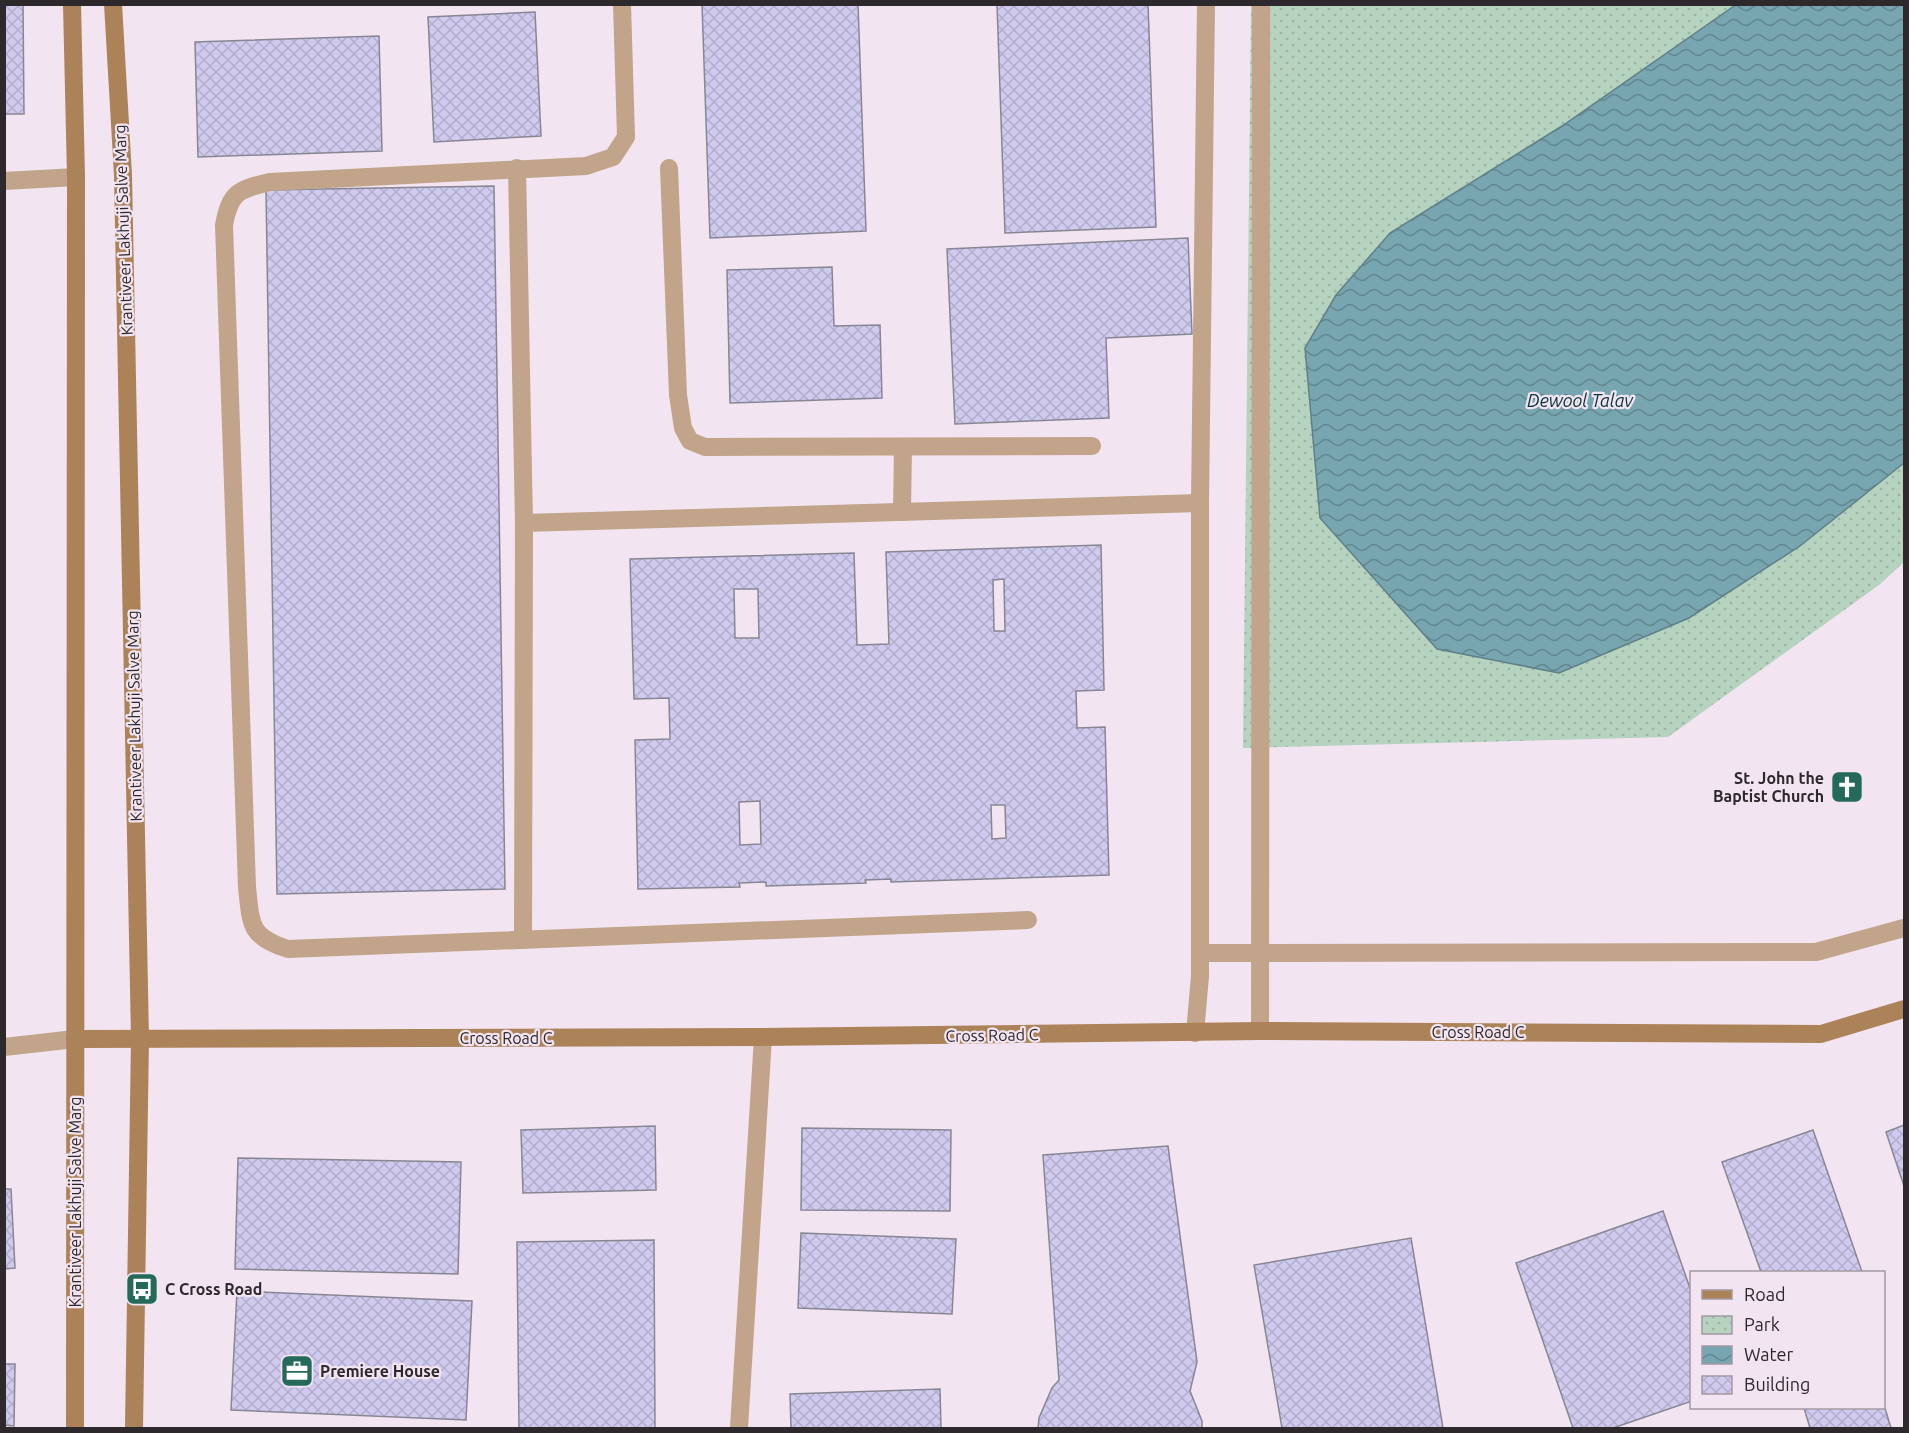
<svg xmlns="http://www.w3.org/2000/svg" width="1909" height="1433" font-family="Ubuntu,sans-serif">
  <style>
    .park { fill: url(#park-dots) }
    .water { fill: url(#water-waves); stroke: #608088; stroke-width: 1.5 }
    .building { fill: url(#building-cross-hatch); stroke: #888694; stroke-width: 1.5; fill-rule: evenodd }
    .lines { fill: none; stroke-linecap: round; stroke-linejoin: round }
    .service { stroke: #c1a489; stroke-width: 18 }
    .minor { stroke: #c1a489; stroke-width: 18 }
    .tertiary { stroke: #c1a489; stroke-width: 18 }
    .secondary { stroke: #ac8259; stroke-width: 18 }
    .labels { text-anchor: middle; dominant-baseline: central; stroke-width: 4.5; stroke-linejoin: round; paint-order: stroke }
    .street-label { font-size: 16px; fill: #2c282c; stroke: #f2e4f0 }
    .poi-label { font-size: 16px; font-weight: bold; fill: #2c282c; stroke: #f2e4f0; text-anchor: start }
    .water-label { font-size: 18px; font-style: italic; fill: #06353d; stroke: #f2e4f0 }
  </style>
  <defs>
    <pattern id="park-dots" width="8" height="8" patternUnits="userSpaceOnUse" patternTransform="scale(1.5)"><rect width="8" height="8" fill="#b5d3bf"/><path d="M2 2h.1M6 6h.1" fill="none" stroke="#9cb5a4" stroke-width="1.8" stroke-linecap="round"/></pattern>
    <pattern id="water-waves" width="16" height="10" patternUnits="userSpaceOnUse" patternTransform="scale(1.5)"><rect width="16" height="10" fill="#77a5b0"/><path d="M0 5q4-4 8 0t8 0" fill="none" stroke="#62868f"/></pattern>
    <pattern id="building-cross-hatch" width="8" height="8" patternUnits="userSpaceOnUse" patternTransform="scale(1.5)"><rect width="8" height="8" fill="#d0caef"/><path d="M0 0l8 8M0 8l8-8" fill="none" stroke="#b3aecd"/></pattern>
  </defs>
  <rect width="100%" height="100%" fill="#f2e4f0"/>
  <path class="park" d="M1251 5H1737L1562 126 1390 233 1336 295 1305 348 1689 618 1800 546 1904 463V562L1879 585 1668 737 1243 748Z"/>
  <path class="water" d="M1737 4 1904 5V463L1800 546 1689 618 1559 673 1437 649 1320 518 1305 348 1336 295 1390 233 1562 126Z"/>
  <g class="building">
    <path d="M4 4H23L24 114H4Z"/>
    <path d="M702 4H858L866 231 710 238Z"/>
    <path d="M997 4H1148L1156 227 1005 233Z"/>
    <path d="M535 12 541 136 434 142 428 17Z"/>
    <path d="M379 36 382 151 198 157 195 42Z"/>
    <path d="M494 186 505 889 277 894 266 190Z"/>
    <path d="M1188 238 1192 334 1106 338 1109 418 955 424 947 249Z"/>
    <path d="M832 267 834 326 880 325 882 398 730 403 727 270Z"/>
    <path d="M1101 545 1104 690 1076 691 1077 728 1105 727 1109 875 891 882V879L865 880 866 883 766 886V882L739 883 740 887 638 889 635 740 670 739 669 698 634 699 630 559 854 553 857 645 889 644 886 552ZM1004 579 1005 631H994L993 580ZM734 589H758L759 638H735ZM760 801 761 844 740 845 739 802ZM991 805H1005L1006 838 992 839Z"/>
    <path d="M1904 1125V1186L1886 1132Z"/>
    <path d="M655 1126 656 1190 523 1193 521 1130Z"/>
    <path d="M802 1128 951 1130 950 1211 801 1210Z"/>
    <path d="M1813 1130 1862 1272H1761L1722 1162Z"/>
    <path d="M1168 1146 1197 1362 1190 1391 1202 1421V1428H1038L1039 1418 1052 1388 1059 1380 1043 1155Z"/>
    <path d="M238 1158 461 1162 458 1274 235 1269Z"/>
    <path d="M4 1189H11L15 1268 4 1269Z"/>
    <path d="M1663 1211 1692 1294V1401L1613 1428H1573L1516 1263Z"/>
    <path d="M801 1233 956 1239 952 1314 798 1308Z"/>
    <path d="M1411 1238 1443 1428H1282L1254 1265Z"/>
    <path d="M654 1240 655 1428H519L517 1242Z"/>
    <path d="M237 1291 472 1301 466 1420 231 1410Z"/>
    <path d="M4 1364H15L14 1426 4 1425Z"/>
    <path d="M940 1389 941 1428H791L790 1394Z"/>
    <path d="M1884 1405 1891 1428H1810L1804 1408H1884Z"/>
  </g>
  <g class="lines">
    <g class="service">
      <path d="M622 4 626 137 613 157 586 166 270 182C239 189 230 192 224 225L247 887C251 924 249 937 288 949L1028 920"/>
      <path d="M517 168 524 523 523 940"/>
      <path d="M669 168 678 395 683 428 690 441 705 447 1092 446"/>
      <path d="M902 512 903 447"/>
      <path d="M524 523 1200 503"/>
      <path d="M1200 953 1816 952 1904 928"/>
      <path d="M1260 1031 1261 4"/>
      <path d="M1195 1033 1200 976V503L1206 4"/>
    </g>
    <g class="minor">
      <path d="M4 181 76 177"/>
      <path d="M739 1428 763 1037"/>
    </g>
    <path class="tertiary" d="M4 1047 75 1039"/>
    <g class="secondary">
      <path d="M72 4 76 177 75 1428"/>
      <path d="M113 4 123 175 140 1039 134 1428"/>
      <path d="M75 1039 763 1037 1260 1031 1821 1034 1904 1009"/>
    </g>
  </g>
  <defs>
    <g id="church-square" transform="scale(1.725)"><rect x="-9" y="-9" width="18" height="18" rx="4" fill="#25695a" stroke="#f2e4f0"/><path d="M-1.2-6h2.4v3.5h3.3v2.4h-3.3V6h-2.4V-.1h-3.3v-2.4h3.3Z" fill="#fff"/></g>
    <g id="bus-square" transform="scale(1.725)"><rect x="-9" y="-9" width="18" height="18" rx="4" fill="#25695a" stroke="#f2e4f0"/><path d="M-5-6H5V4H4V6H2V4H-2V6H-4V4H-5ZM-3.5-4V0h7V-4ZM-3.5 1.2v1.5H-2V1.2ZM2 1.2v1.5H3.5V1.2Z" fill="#fff"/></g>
    <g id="office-square" transform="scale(1.725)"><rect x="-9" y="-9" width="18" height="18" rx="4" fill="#25695a" stroke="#f2e4f0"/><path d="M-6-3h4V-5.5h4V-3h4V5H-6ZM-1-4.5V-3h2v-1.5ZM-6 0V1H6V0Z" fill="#fff"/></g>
  </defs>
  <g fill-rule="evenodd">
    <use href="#church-square" x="1847" y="787"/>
    <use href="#bus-square" x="142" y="1289"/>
    <use href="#office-square" x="297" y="1371"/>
  </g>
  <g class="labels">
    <g class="street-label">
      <text transform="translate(123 230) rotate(-92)">Krantiveer Lakhuji Salve Marg</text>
      <text transform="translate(134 716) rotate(-91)">Krantiveer Lakhuji Salve Marg</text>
      <text x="1478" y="1032">Cross Road C</text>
      <text transform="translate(992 1035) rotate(-1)">Cross Road C</text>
      <text x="506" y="1038">Cross Road C</text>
      <text transform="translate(75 1202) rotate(-90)">Krantiveer Lakhuji Salve Marg</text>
    </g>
    <g class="poi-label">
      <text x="1824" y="778" text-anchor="end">St. John the<tspan x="1824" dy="18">Baptist Church</tspan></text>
      <text x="165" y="1289">C Cross Road</text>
      <text x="320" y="1371">Premiere House</text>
    </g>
    <g class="water-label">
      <text x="1580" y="400">Dewool Talav</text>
    </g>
  </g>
  <rect width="1909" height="1433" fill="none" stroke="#2c282c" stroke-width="12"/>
  <rect x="1690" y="1271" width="195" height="138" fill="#f2e4f0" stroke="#a399a2" stroke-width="1.5"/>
  <rect x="1702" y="1290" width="30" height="9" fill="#ac8259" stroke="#a399a2" stroke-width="1.5"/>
  <text x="1744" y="1301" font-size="18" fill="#2c282c">Road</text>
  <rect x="1702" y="1316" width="30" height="18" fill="url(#park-dots)" stroke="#a399a2" stroke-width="1.5"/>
  <text x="1744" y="1331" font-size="18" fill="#2c282c">Park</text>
  <rect x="1702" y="1346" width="30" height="18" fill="url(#water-waves)" stroke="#a399a2" stroke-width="1.5"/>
  <text x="1744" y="1361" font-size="18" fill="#2c282c">Water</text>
  <rect x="1702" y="1376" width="30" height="18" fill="url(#building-cross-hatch)" stroke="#a399a2" stroke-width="1.5"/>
  <text x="1744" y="1391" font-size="18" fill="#2c282c">Building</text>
</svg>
